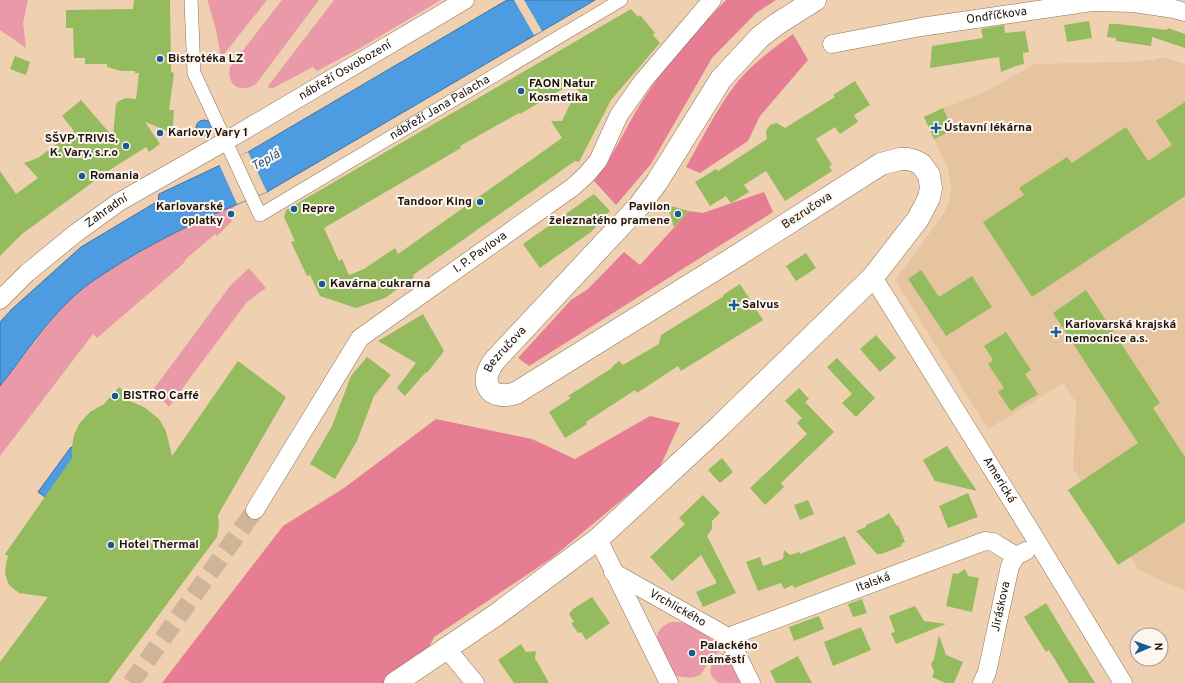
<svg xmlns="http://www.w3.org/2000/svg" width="1185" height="683" font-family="Overpass,sans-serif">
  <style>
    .built { fill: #e7c4a0 }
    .green { fill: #ea99a8 }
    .forest { fill: #e67d93 }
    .water { fill: #4d9ce2; stroke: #3f73a1 }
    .pier { fill: #efd1b2 }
    .building { fill: #94bb5d; fill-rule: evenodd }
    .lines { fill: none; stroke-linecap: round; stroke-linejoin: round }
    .minor-tunnel { stroke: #d0b498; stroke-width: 18; stroke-dasharray: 18 9; stroke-linecap: butt }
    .pedestrian-casing { stroke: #8d7356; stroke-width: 14 }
    .minor-casing { stroke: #8d7356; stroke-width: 19 }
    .tertiary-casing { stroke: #8d7356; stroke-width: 23 }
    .pedestrian { stroke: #fff; stroke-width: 13 }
    .minor { stroke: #fff; stroke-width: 18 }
    .tertiary { stroke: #fff; stroke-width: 22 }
    .poi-dot { fill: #195b90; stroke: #fdf6f0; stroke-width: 1.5 }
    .labels { text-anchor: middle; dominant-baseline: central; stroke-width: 4; stroke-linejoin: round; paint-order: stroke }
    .street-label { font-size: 12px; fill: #1d1308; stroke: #fdf6f0 }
    .poi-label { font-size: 12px; font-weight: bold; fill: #1d1308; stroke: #fdf6f0; text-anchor: start }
    .water-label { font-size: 13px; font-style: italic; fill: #1e5584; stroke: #fdf6f0 }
  </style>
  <rect width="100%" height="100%" fill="#efd1b2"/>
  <path class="built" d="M1162 57 1185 64V591L1139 570 1073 469 1076 403 1064 383 988 429 895 280 942 216 949 202 951 187 948 169 924 117 943 108 966 100 996 86 1034 64 1124 62 1154 60Z"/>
  <g class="green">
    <path d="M0 0H28L23 23 26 48 0 30Z"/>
    <path d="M208 0H267L221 58 216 30 208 2Z"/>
    <path d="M282 0H319L256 84C240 94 226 85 230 67Z"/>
    <path d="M334 0H441L362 47 317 71 313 67 273 88H269L268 86Z"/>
    <path d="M237 204 233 208 227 211 232 221 217 236 215 234 187 258 182 265 97 338 93 334 0 456V386L55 316 72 298 92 281 135 254 158 241Z"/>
    <path d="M249 268 266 288 247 302 193 374 169 407 153 390 230 286Z"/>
    <path d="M671 622C688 620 705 635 719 645L722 649C718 652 714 656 710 660 707 664 704 671 700 675 694 679 675 678 670 672 667 668 666 662 663 658 657 643 651 630 671 622Z"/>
    <path d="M725 652 741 683H719C702 672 713 660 725 652Z"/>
  </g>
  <g class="forest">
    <path d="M726 0H776L756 13 712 58 651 164 616 205 594 181C616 153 629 119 650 89 672 58 700 28 726 0Z"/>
    <path d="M793 34 808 60 760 116 748 141 700 173 686 167C702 139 719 104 739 80 754 62 774 48 793 34Z"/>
    <path d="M764 192 773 212 529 366 518 358 571 300 588 289 624 252 640 265 689 211 703 213Z"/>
    <path d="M650 416 680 423 659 469 552 558 434 637 412 683H162L283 526 344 488 436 419 532 439 575 459Z"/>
  </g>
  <g class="water">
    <path d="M507 0H595L267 192C217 212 168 234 122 262 105 273 88 283 73 297 45 323 23 357 0 386V322L12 309 81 247 158 201 159 194 248 152Z"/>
    <circle cx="204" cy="128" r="8"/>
    <path d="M71 447 82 455 49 500 38 492Z"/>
  </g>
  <g class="pier">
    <path d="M514 0H524L542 31 534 35Z"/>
    <path d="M248 152 267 192 237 204 219 164Z"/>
  </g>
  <g class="building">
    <path d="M134 0H170L171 72 174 73 169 110H174L173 125 170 132 145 122 160 144 149 152 146 147 108 171 22 234 0 256V171L16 194 38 178 24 163 38 158 74 131 62 116 81 100 113 137 116 104 119 101 126 98 136 99 139 73H135V71H121L107 67V64H85V58H74L73 28H66V10L133 9Z"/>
    <path d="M631 9 638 17 640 15 655 33 653 35 660 43 611 100 579 162 575 161 413 275 414 277 385 298 356 308 320 296 310 275 307 276 291 242 295 241 284 217 286 210ZM583 77 562 121H551L562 138 398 254 395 248 364 269 349 275 342 259 339 261 324 228 461 148 460 146 519 113 520 114Z"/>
    <path d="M1089 21 1092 38 1067 42 1064 25Z"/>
    <path d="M1109 24H1118L1167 30 1168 28 1185 34V48L1152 37 1151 46 1116 41V38L1107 37Z"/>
    <path d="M1004 25 1005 33 1025 31 1029 52 1023 53 1024 64 1016 66 1001 72 999 57 930 68 932 46 983 38 981 29Z"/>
    <path d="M15 56 30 62 26 75 10 69Z"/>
    <path d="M855 81 870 105 854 115 858 122 840 134 835 127 816 139 832 165 829 166 832 171 785 201 766 171 744 185 749 192 731 203 726 196 710 206 695 182 716 169 718 171 767 139 766 131 770 125 777 123 785 128 835 97 833 95Z"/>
    <path d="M1185 102V196L1032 297 983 222 1024 195 1019 188 1067 157 1072 163 1126 127 1148 161 1172 145 1156 121Z"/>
    <path d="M943 108 949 122 947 123 951 131 934 139 924 117Z"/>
    <path d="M594 194 610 211 591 232 540 268 523 244Z"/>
    <path d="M667 205 689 211 674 227Z"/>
    <path d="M806 253 816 268 796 281 786 266Z"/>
    <path d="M921 270 939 297 972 276 992 307 946 336 908 279Z"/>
    <path d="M740 284 763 320 681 371 678 366 637 393 635 390 586 422 587 424 565 438 549 412 571 398 568 396 612 368 613 366 619 361 623 365 659 344 661 335 724 296 723 295Z"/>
    <path d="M1086 290 1160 403 1153 408 1185 457V522L1118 565 1068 490 1138 443 1053 313Z"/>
    <path d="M423 314 444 351 427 373 426 372 405 396 397 388 416 363 378 341Z"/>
    <path d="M1006 332 1031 370 1025 374 1038 394 1011 411 998 392 1004 388 988 364 993 360 984 346Z"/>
    <path d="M876 335 896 358 880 372 860 349Z"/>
    <path d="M367 357 391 375 374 396 357 441 335 479 310 464 332 426 351 376Z"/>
    <path d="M837 358 875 398 856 417 842 403 852 394 827 367Z"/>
    <path d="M238 361 286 397 218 515 219 526 217 537 108 683H0V662L48 597 19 593 9 585 5 574 6 564 8 556 5 554 72 458V446L74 435 79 424 90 412 104 404 119 387 128 394 125 399 144 407 159 419 166 431 172 456Z"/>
    <path d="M799 388 809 399 805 402 834 432 781 483 784 487 765 505 750 488 807 434 797 423 802 418 785 401Z"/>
    <path d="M947 446 956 460 977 491 935 481 923 460Z"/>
    <path d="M722 458 733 472 720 483 708 470Z"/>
    <path d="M968 493 978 517 948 528 939 506Z"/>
    <path d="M703 495 720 513 712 521V529L707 536 736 593 703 607 696 592 717 583 701 555 672 581 650 557 685 524 679 518Z"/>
    <path d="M808 500 814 514 800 520 794 505Z"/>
    <path d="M889 513 897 526 898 525 905 542 901 544 902 546 881 554H877L856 531 866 527V525L884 517Z"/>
    <path d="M845 536 856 564 794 588 793 585 784 589 781 583 758 591 746 562 760 557 763 566 783 559 784 550 790 555 800 552V554Z"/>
    <path d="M965 569 968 576 979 578 972 612 946 606 953 573 958 574Z"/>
    <path d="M592 597 610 623 586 640 581 632 578 633 571 623 574 622 569 614 573 609Z"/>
    <path d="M862 599 867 613 853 617 848 604Z"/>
    <path d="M1046 603 1069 641 1095 683H1069L1049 650 1046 652 1024 617Z"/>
    <path d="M915 606 924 621 946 624 896 644 891 633 895 632 889 616Z"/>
    <path d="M819 616 824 629 794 641 789 627Z"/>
    <path d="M861 627 871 650 833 666 824 642Z"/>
    <path d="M939 635 946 655 963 662 954 683H945L932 677 934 672 931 664 934 659Z"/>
    <path d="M521 644 526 652 536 651 535 658 549 683H514L498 660Z"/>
    <path d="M798 656 812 683H776L770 671Z"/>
  </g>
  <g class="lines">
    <path class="minor-tunnel" d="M131 683 255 510"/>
    <g class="pedestrian-casing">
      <g id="pedestrian">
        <path id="s1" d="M191 0 194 73 260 215 621 0"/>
      </g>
    </g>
    <g class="minor-casing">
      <g id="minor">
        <path id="s2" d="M832 44 921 27 1092 2 1134 3 1174 9 1185 12"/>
        <path id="s3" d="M873 277 1030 530 1123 683"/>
        <path id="s4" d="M0 300 27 273 76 233 119 202 226 141 465 0"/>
        <path id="s5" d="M255 510 360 338 573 187 586 175 598 161 619 115 643 81 712 0"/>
        <path d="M598 539 669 683"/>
        <path id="s6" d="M613 572 728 637 751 683"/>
        <path id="s7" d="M728 637 985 541 993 542 1016 556"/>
        <path d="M447 649 475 683"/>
        <path id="s8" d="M982 683 987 672 1010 566 1016 556 1026 551"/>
      </g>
    </g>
    <g class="tertiary-casing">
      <g id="tertiary">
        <path id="s9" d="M395 683 496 615 598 539 721 425 873 277 918 219 929 198 931 188 929 175 921 164 915 161 908 159H900L881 164 732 259 516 393C488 402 478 381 495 360L639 206 657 182 721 79 760 37 777 24 815 0"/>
      </g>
    </g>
    <use href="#pedestrian" class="pedestrian"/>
    <use href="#minor" class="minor"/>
    <use href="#tertiary" class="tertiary"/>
  </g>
  <g class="poi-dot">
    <circle cx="160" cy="59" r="4"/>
    <circle cx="521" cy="91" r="4"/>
    <path d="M934 122h4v4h4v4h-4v4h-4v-4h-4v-4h4z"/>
    <circle cx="160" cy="133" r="4"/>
    <circle cx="126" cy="146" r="4"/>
    <circle cx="82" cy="176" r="4"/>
    <circle cx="480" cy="202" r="4"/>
    <circle cx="294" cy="209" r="4"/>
    <circle cx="231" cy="214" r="4"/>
    <circle cx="678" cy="214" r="4"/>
    <circle cx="322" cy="284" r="4"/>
    <path d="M732 299h4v4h4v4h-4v4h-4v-4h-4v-4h4z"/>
    <path d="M1054 326h4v4h4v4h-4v4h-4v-4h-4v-4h4z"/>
    <circle cx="115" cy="396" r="4"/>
    <circle cx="111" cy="545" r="4"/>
    <circle cx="692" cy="653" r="4"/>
  </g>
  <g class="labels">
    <g class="street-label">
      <text stroke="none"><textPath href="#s2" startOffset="167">Ondříčkova</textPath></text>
      <text stroke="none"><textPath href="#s4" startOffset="416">nábřeží Osvobození</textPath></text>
      <text stroke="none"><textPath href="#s1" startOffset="439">nábřeží Jana Palacha</textPath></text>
      <text transform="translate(807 211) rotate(-33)">Bezručova</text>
      <text stroke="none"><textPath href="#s4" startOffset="139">Zahradní</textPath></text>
      <text stroke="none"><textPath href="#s5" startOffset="349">I. P. Pavlova</textPath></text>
      <text stroke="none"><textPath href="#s9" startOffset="1310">Bezručova</textPath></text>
      <text stroke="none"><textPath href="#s3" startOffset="239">Americká</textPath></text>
      <text stroke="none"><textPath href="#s7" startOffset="155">Italská</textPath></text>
      <text stroke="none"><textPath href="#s8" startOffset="79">Jiráskova</textPath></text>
      <text stroke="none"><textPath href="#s6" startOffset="74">Vrchlického</textPath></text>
    </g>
    <g class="poi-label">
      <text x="168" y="59">Bistrotéka LZ</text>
      <text x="529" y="84">FAON Natur<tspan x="529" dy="14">Kosmetika</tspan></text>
      <text x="944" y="128">Ústavní lékárna</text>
      <text x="168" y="133">Karlovy Vary 1</text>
      <text x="118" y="139" text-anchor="end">SŠVP TRIVIS,<tspan x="118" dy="14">K. Vary, s.r.o</tspan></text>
      <text x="90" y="176">Romania</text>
      <text x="472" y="202" text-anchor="end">Tandoor King</text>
      <text x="223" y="207" text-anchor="end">Karlovarské<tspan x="223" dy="14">oplatky</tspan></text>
      <text x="670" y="207" text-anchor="end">Pavilon<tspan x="670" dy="14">železnatého pramene</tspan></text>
      <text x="302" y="209">Repre</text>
      <text x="330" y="284">Kavárna cukrarna</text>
      <text x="742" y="305">Salvus</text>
      <text x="1065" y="325">Karlovarská krajská<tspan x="1065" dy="14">nemocnice a.s.</tspan></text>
      <text x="123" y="396">BISTRO Caffé</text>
      <text x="119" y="545">Hotel Thermal</text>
      <text x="700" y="646">Palackého<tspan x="700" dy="14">náměstí</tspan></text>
    </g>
    <g class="water-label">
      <text transform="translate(266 161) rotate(-29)">Teplá</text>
    </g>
  </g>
  <g transform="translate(1149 647) rotate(88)"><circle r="19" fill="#fdf6f0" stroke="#a39b93"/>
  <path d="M0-3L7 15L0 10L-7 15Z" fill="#195b90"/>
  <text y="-6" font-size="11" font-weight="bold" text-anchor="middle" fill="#1d1308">N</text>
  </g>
</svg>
